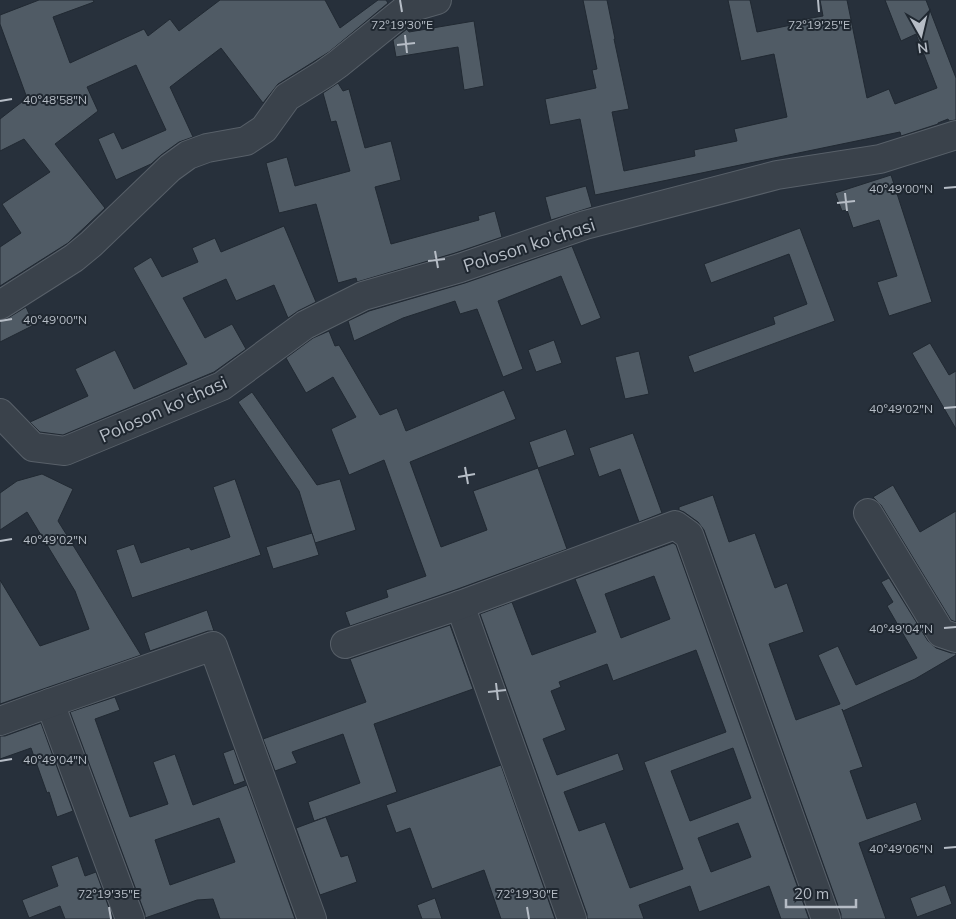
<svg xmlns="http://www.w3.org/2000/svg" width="956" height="919" font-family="Mulish,sans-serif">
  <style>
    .building { fill: #505b65; stroke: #212932; fill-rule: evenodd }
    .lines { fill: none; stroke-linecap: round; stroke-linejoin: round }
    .minor-casing { stroke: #586069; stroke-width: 30 }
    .minor { stroke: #3a424b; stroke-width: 28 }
    .ticks { fill: none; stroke: #b6bdc6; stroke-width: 2 }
    .labels { text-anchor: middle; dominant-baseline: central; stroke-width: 4; stroke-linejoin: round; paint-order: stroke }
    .street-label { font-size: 18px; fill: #b6bdc6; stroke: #1f2730 }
    .ticks-label { font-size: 12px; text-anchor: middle; fill: #b6bdc6; stroke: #1f2730; stroke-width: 4; stroke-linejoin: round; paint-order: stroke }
  </style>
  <rect width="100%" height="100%" fill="#27303b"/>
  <g class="building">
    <path d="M39 0H93L94 2 53 17 70 63 144 29 148 36 170 19 179 31 220 0H325L340 28 378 0H386L388 3 329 52 278 84 263 103 221 48 170 87 193 137 179 142 161 155 151 164 116 180 98 139 114 132 122 149 166 130 136 65 87 87 98 111 55 144 105 208 68 243 0 286V247L21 233 2 204 50 172 24 139 0 151V119L27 98 0 24V15Z"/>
    <path d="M583 0H607L615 39H614L629 109 612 112 624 171 695 156 694 150 737 141 734 129 787 117 774 54 741 61 728 0H750L757 32 806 22V19L823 16 820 0H847L867 98 889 89 895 104 937 88 916 34 901 41 885 0H926L956 78V120L949 121 948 119 938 123V124L901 136 900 132 595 195 580 119 550 125 545 99 596 88 592 70 597 69Z"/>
    <path d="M474 21 484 86 464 90 458 47 396 57 393 40 407 29 409 32Z"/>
    <path d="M338 83 343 91 349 89 365 148 391 141 401 180 375 187 391 244 479 220 478 216 495 211 502 237 455 253 357 282 356 278 338 283 316 204 279 213 266 163 287 157 295 186 350 171 336 121 331 122 323 93Z"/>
    <path d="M891 175 932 302 889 316 877 282 897 276 879 220 853 228 847 210 842 211 835 193Z"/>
    <path d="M586 186 592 207 551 220 545 197Z"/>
    <path d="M284 226 316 302 298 311 288 318 274 285 236 301 226 279 183 298 205 338 232 324 246 349 214 372 63 435 40 432 30 422 88 396 75 369 115 350 134 389 187 364 133 268 151 257 162 277 198 262 192 248 215 238 221 252Z"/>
    <path d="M800 228 835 321 694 373 688 356 775 324 773 317 807 304 789 254 711 283 704 264Z"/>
    <path d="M572 246 601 318 581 326 561 276 498 301 523 369 503 377 477 309 460 314 455 301 403 318 354 341 348 321 369 311 465 283Z"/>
    <path d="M26 307 34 325 0 342V321L8 318Z"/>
    <path d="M329 331 335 346 339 345 380 415 397 408 406 431 504 390 516 419 410 462 441 547 487 530 473 491 538 468 567 549 455 590 350 626 345 612 388 597 386 590 426 576 384 460 349 475 331 429 356 417 333 377 306 393 286 358 313 338Z"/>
    <path d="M554 340 562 363 536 372 528 350Z"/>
    <path d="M930 343 949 375 956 371V429L912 353Z"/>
    <path d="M639 351 649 394 625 399 615 357Z"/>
    <path d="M252 392 317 485 340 479 356 530 315 543 299 491 238 402Z"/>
    <path d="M566 429 575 455 538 468 529 442Z"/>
    <path d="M633 433 662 513 639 522 620 469 599 477 589 448Z"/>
    <path d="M42 474 73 489 58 521 141 655 0 704V580L40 646 89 629 75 591 27 512 0 530V493L17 481Z"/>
    <path d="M235 479 261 555 132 598 116 550 134 544 141 563 189 547 191 550 230 537 213 487Z"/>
    <path d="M893 485 920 532 956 511V622L951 620 881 505 873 497Z"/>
    <path d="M713 495 729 542 755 533 775 588 787 583 804 632 769 644 796 720 840 704 818 655 838 646 856 685 917 658 887 606 893 602 881 582 889 578 928 641 936 648 951 653H956V655L915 679 843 711 842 709 863 767 850 771 867 819 916 802 922 820 859 843 886 919H841V914L704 530 698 522 684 512 679 510V507Z"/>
    <path d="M312 533 319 555 273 569 266 547Z"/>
    <path d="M673 543 676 545 809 919H781L769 886 699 912 690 886 639 905 644 919H587V914L480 614 512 602 532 655 596 632 575 579ZM654 576 670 619 621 638 605 594ZM696 650 726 732 644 762 683 869 630 888 605 822 579 831 564 792 624 770 618 753 557 775 543 739 566 730 551 691 561 687 559 682 607 664 613 681ZM733 748 751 798 690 821 671 771ZM738 823 751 857 711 872 698 838Z"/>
    <path d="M207 610 214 631H208L150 651 144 633Z"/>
    <path d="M450 625 473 689 374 724 397 792 314 821 308 802 360 783 343 734 292 752 297 763 275 771 263 739 366 702 350 659Z"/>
    <path d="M115 697 120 710 95 719 130 817 168 804 153 762 175 754 193 805 247 785 295 919H220L213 899 197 900 145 918V914L70 712ZM219 818 235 862 170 885 155 840Z"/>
    <path d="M41 723 73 811 57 817 49 792 47 793 31 748 0 759V736H5Z"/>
    <path d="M234 749 245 781 234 785 223 753Z"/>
    <path d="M501 765 555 919H501L484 870 432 889 410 828 396 833 386 805Z"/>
    <path d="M326 817 341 857 348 855 357 882 320 895 296 828Z"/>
    <path d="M78 856 85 876 96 872 113 919H65L60 906 29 918 22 900 58 886 51 866Z"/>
    <path d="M945 885 952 904 917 917 910 898Z"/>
    <path d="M435 898 442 919H422L417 905Z"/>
  </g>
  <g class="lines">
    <g class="minor-casing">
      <g id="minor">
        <path d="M0 305 74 258 91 244 170 168 188 155 207 148 246 141 264 129 287 97 324 74 338 64 406 9 437 0"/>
        <path d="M0 413 33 447 65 451 222 386 305 325 363 296 460 268 585 225 777 175 880 159 956 135"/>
        <path d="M868 513 941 633 956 638"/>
        <path d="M460 605 572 919"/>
        <path d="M345 644 460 605 675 525 689 535 826 919"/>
        <path d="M50 703 130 919"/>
        <path d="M0 721 50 703 213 646 312 919"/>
      </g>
    </g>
    <use href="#minor" class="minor"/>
  </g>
  <path class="ticks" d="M400 0 402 12M818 0 819 12M405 35 407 53M397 45 415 43M0 101 12 99M944 188 956 187M845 193 847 211M837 203 855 201M435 251 438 268M428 261 445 259M0 321 12 319M944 408 956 407M465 467 468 484M458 477 475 474M0 541 12 539M944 628 956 627M496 683 498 700M488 692 506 690M0 761 12 759M944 848 956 847M109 907 111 919M527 907 529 919"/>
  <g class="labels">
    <g class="street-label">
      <text transform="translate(529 245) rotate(-18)">Poloson ko'chasi</text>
      <text transform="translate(163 409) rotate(-24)">Poloson ko'chasi</text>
    </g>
  </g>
  <g class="ticks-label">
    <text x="402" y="29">72°19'30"E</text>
    <text x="819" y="29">72°19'25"E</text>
    <text x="55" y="104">40°48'58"N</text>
    <text x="901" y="193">40°49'00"N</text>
    <text x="55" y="324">40°49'00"N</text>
    <text x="901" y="413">40°49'02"N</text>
    <text x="55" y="544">40°49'02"N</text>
    <text x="901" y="633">40°49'04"N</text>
    <text x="55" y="764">40°49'04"N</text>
    <text x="901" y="853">40°49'06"N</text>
    <text x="109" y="898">72°19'35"E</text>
    <text x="527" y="898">72°19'30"E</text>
  </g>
  <g transform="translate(921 35) rotate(172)" stroke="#1f2730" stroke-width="4" paint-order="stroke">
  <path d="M0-4L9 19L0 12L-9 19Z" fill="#b6bdc6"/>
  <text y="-8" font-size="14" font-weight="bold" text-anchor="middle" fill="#b6bdc6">N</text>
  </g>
  <path d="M786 899v8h70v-8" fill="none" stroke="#b6bdc6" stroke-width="2.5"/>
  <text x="794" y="899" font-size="15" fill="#b6bdc6" stroke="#1f2730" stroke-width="4" paint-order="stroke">20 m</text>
</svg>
